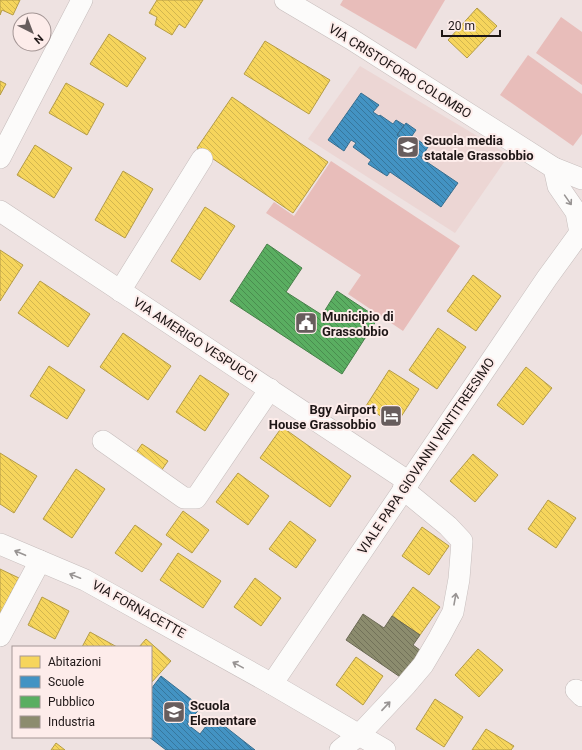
<svg xmlns="http://www.w3.org/2000/svg" width="582" height="750" font-family="Roboto,sans-serif">
  <style>
    .built { fill: #ecd6d4 }
    .park { fill: #e8bdba }
    .homes { fill: url(#homes-back-hatch); stroke: #b59c47 }
    .schools { fill: url(#schools-back-hatch); stroke: #386e8f }
    .public { fill: url(#public-back-hatch); stroke: #48804a }
    .industry { fill: url(#industry-back-hatch); stroke: #6b6954 }
    .lines { fill: none; stroke-linecap: round; stroke-linejoin: round }
    .street-casing { stroke: #c6bdbc; stroke-width: 22 }
    .street { stroke: #fcfbfa; stroke-width: 21 }
    .oneway { stroke: #989493 }
    .labels { text-anchor: middle; dominant-baseline: central; stroke-width: 4; stroke-linejoin: round; paint-order: stroke }
    .street-label { font-size: 13px; fill: #1e1616; stroke: #fdecea }
    .poi-label { font-size: 13px; font-weight: bold; fill: #1e1616; stroke: #fdecea; text-anchor: start }
  </style>
  <defs>
    <pattern id="homes-back-hatch" width="6" height="6" patternUnits="userSpaceOnUse"><rect width="6" height="6" fill="#f6d55c"/><path d="M-1 5l2 2M0 0l6 6M5-1l2 2" fill="none" stroke="#d2b64f"/></pattern>
    <pattern id="schools-back-hatch" width="6" height="6" patternUnits="userSpaceOnUse"><rect width="6" height="6" fill="#4393c3"/><path d="M-1 5l2 2M0 0l6 6M5-1l2 2" fill="none" stroke="#37779d"/></pattern>
    <pattern id="public-back-hatch" width="6" height="6" patternUnits="userSpaceOnUse"><rect width="6" height="6" fill="#5aae61"/><path d="M-1 5l2 2M0 0l6 6M5-1l2 2" fill="none" stroke="#4a8d4f"/></pattern>
    <pattern id="industry-back-hatch" width="6" height="6" patternUnits="userSpaceOnUse"><rect width="6" height="6" fill="#8c8c6e"/><path d="M-1 5l2 2M0 0l6 6M5-1l2 2" fill="none" stroke="#727159"/></pattern>
  </defs>
  <rect width="100%" height="100%" fill="#eee2e1"/>
  <path class="built" d="M360 66 509 155 455 233 308 139Z"/>
  <g class="park">
    <path d="M343 0H445L416 49 340 5Z"/>
    <path d="M561 17 582 32V85L536 53Z"/>
    <path d="M528 55 582 94V134L573 146 500 95Z"/>
    <path d="M331 161 460 246 403 331 348 294 361 275 266 213 274 202 294 216Z"/>
  </g>
  <g class="homes">
    <path d="M0 0H20L13 15 2 10 0 15Z"/>
    <path d="M157 0H203L185 28 179 24 172 35 155 25 157 17 149 13Z"/>
    <path d="M477 8 497 26 467 58 448 40Z"/>
    <path d="M109 34 146 58 127 87 90 64Z"/>
    <path d="M265 41 330 80 309 114 244 74Z"/>
    <path d="M0 81 6 84 0 95Z"/>
    <path d="M66 83 104 104 87 135 49 113Z"/>
    <path d="M232 97 328 162 293 213 197 148Z"/>
    <path d="M35 145 72 168 54 198 17 175Z"/>
    <path d="M123 171 153 189 125 238 95 220Z"/>
    <path d="M205 207 235 226 200 280 171 261Z"/>
    <path d="M0 250 23 265 0 301Z"/>
    <path d="M473 275 501 296 476 331 447 311Z"/>
    <path d="M40 281 90 314 68 347 18 313Z"/>
    <path d="M438 328 466 347 437 389 409 370Z"/>
    <path d="M123 333 171 366 148 400 100 367Z"/>
    <path d="M49 366 85 390 67 419 30 396Z"/>
    <path d="M526 367 552 388 523 425 497 405Z"/>
    <path d="M389 370 419 389 395 426 366 406Z"/>
    <path d="M200 375 229 394 205 431 176 412Z"/>
    <path d="M282 427 351 476 330 507 260 458Z"/>
    <path d="M142 444 168 461 159 474 133 457Z"/>
    <path d="M0 453 37 476 14 513 0 504Z"/>
    <path d="M473 454 498 475 475 502 450 481Z"/>
    <path d="M76 469 105 489 72 538 43 519Z"/>
    <path d="M238 473 269 496 248 525 216 502Z"/>
    <path d="M548 500 576 518 556 548 528 529Z"/>
    <path d="M183 511 209 530 192 553 166 535Z"/>
    <path d="M290 521 316 540 296 568 269 549Z"/>
    <path d="M135 525 162 544 142 572 115 553Z"/>
    <path d="M422 527 449 546 429 575 402 556Z"/>
    <path d="M178 553 221 581 203 608 160 580Z"/>
    <path d="M0 569 19 578 0 614Z"/>
    <path d="M255 578 281 598 261 626 234 607Z"/>
    <path d="M413 587 440 607 420 635 392 616Z"/>
    <path d="M42 597 69 611 55 639 28 625Z"/>
    <path d="M90 632 117 647H82Z"/>
    <path d="M146 639 171 661 151 683V647H139Z"/>
    <path d="M478 649 503 670 479 697 455 675Z"/>
    <path d="M356 657 383 676 363 705 336 685Z"/>
    <path d="M435 699 463 717 444 747 416 729Z"/>
    <path d="M486 729 514 746 511 750H472Z"/>
    <path d="M56 743 65 750H51Z"/>
  </g>
  <g class="schools">
    <path d="M361 93 379 105 373 112 379 116 380 115 393 124 396 120 404 125 397 135 407 143 412 136 428 147 421 158 458 183 441 207 390 172 387 176 368 164 371 160 353 147 356 143 351 140 344 151 328 140Z"/>
    <path d="M406 123 416 130 407 143 397 135Z"/>
    <path d="M161 676 201 707 187 724 200 734 213 717 255 750H166L149 737H151V689Z"/>
  </g>
  <path class="public" d="M267 244 302 268 286 292 322 315 337 291 378 318 342 374 230 301Z"/>
  <path class="industry" d="M363 614 384 628 392 616 420 635 413 645 424 653 406 681 346 640Z"/>
  <g class="lines">
    <g class="street-casing">
      <g id="street">
        <path d="M285 0 351 39 554 168 582 179"/>
        <path d="M0 158 82 0"/>
        <path d="M554 168 558 186 576 212 580 233"/>
        <path d="M0 211 409 482"/>
        <path d="M120 291 202 159"/>
        <path d="M103 441 184 498H196L270 389"/>
        <path d="M0 544 85 580 272 684 385 750"/>
        <path d="M0 636 40 561"/>
        <path d="M272 684 547 278 582 230"/>
        <path d="M576 690 582 696"/>
        <path d="M340 750 359 735 406 685 423 665 439 638 453 612 459 579 462 541 448 526 403 489"/>
      </g>
    </g>
    <use href="#street" class="street"/>
  </g>
  <defs><path id="oneway-shaft" d="M-6 0H5M1.5-3L5.5 0L1.5 3" fill="none" stroke-width="1.6" stroke-linecap="round" stroke-linejoin="round"/></defs>
  <g class="oneway">
    <use href="#oneway-shaft" transform="translate(568 200) rotate(55)"/>
    <use href="#oneway-shaft" transform="translate(20 553) rotate(-157)"/>
    <use href="#oneway-shaft" transform="translate(75 576) rotate(-158)"/>
    <use href="#oneway-shaft" transform="translate(455 599) rotate(-80)"/>
    <use href="#oneway-shaft" transform="translate(238 665) rotate(-151)"/>
    <use href="#oneway-shaft" transform="translate(386 706) rotate(-47)"/>
  </g>
  <defs>
    <g id="school-square" transform="scale(1.15)"><rect x="-9" y="-9" width="18" height="18" rx="4" fill="#675d5d" stroke="#fdecea"/><path d="M0-5L7-2L0 1L-7-2ZM-4 1L0 2.5L4 1V4Q0 6-4 4Z" fill="#fff"/></g>
    <g id="civic-square" transform="scale(1.15)"><rect x="-9" y="-9" width="18" height="18" rx="4" fill="#675d5d" stroke="#fdecea"/><path d="M-.6-6.5H3V-4.5H.6V-3L4-1V1h2V6H-6V1h2V-1L-.6-3ZM-1.2 2.5V6h2.4V2.5Z" fill="#fff"/></g>
    <g id="hotel-square" transform="scale(1.15)"><rect x="-9" y="-9" width="18" height="18" rx="4" fill="#675d5d" stroke="#fdecea"/><path d="M-6-4.5h1.5V1H6V5H4.5V3h-9V5H-6ZM-4 0a1.8 1.8 0 1 1 3.6 0ZM.5 0V-2.5h3Q6-2.5 6 0Z" fill="#fff"/></g>
  </defs>
  <g fill-rule="evenodd">
    <use href="#school-square" x="408" y="147"/>
    <use href="#civic-square" x="306" y="323"/>
    <use href="#hotel-square" x="391" y="416"/>
    <use href="#school-square" x="174" y="712"/>
  </g>
  <g class="labels">
    <g class="street-label">
      <text transform="translate(400 71) rotate(32)">VIA CRISTOFORO COLOMBO</text>
      <text transform="translate(195 340) rotate(33)">VIA AMERIGO VESPUCCI</text>
      <text transform="translate(426 456) rotate(-56)">VIALE PAPA GIOVANNI VENTITREESIMO</text>
      <text transform="translate(139 609) rotate(29)">VIA FORNACETTE</text>
    </g>
    <g class="poi-label">
      <text x="424" y="140">Scuola media<tspan x="424" dy="15">statale Grassobbio</tspan></text>
      <text x="322" y="316">Municipio di<tspan x="322" dy="15">Grassobbio</tspan></text>
      <text x="376" y="409" text-anchor="end">Bgy Airport<tspan x="376" dy="15">House Grassobbio</tspan></text>
      <text x="190" y="705">Scuola<tspan x="190" dy="15">Elementare</tspan></text>
    </g>
  </g>
  <rect x="12" y="646" width="140" height="92" fill="#fdecea" stroke="#a49695"/>
  <rect x="20" y="656" width="20" height="12" fill="#f6d55c" stroke="#a49695"/>
  <text x="48" y="666" font-size="12" fill="#1e1616">Abitazioni</text>
  <rect x="20" y="676" width="20" height="12" fill="#4393c3" stroke="#a49695"/>
  <text x="48" y="686" font-size="12" fill="#1e1616">Scuole</text>
  <rect x="20" y="696" width="20" height="12" fill="#5aae61" stroke="#a49695"/>
  <text x="48" y="706" font-size="12" fill="#1e1616">Pubblico</text>
  <rect x="20" y="716" width="20" height="12" fill="#8c8c6e" stroke="#a49695"/>
  <text x="48" y="726" font-size="12" fill="#1e1616">Industria</text>
  <g transform="translate(32 32) rotate(138)"><circle r="19" fill="#fdecea" stroke="#a49695"/>
  <path d="M0-3L7 15L0 10L-7 15Z" fill="#675d5d"/>
  <text y="-6" font-size="11" font-weight="bold" text-anchor="middle" fill="#1e1616">N</text>
  </g>
  <path d="M442 30v6h58v-6" fill="none" stroke="#1e1616" stroke-width="2"/>
  <text x="448" y="30" font-size="12" fill="#1e1616" stroke="#fdecea" stroke-width="3" paint-order="stroke">20 m</text>
</svg>
